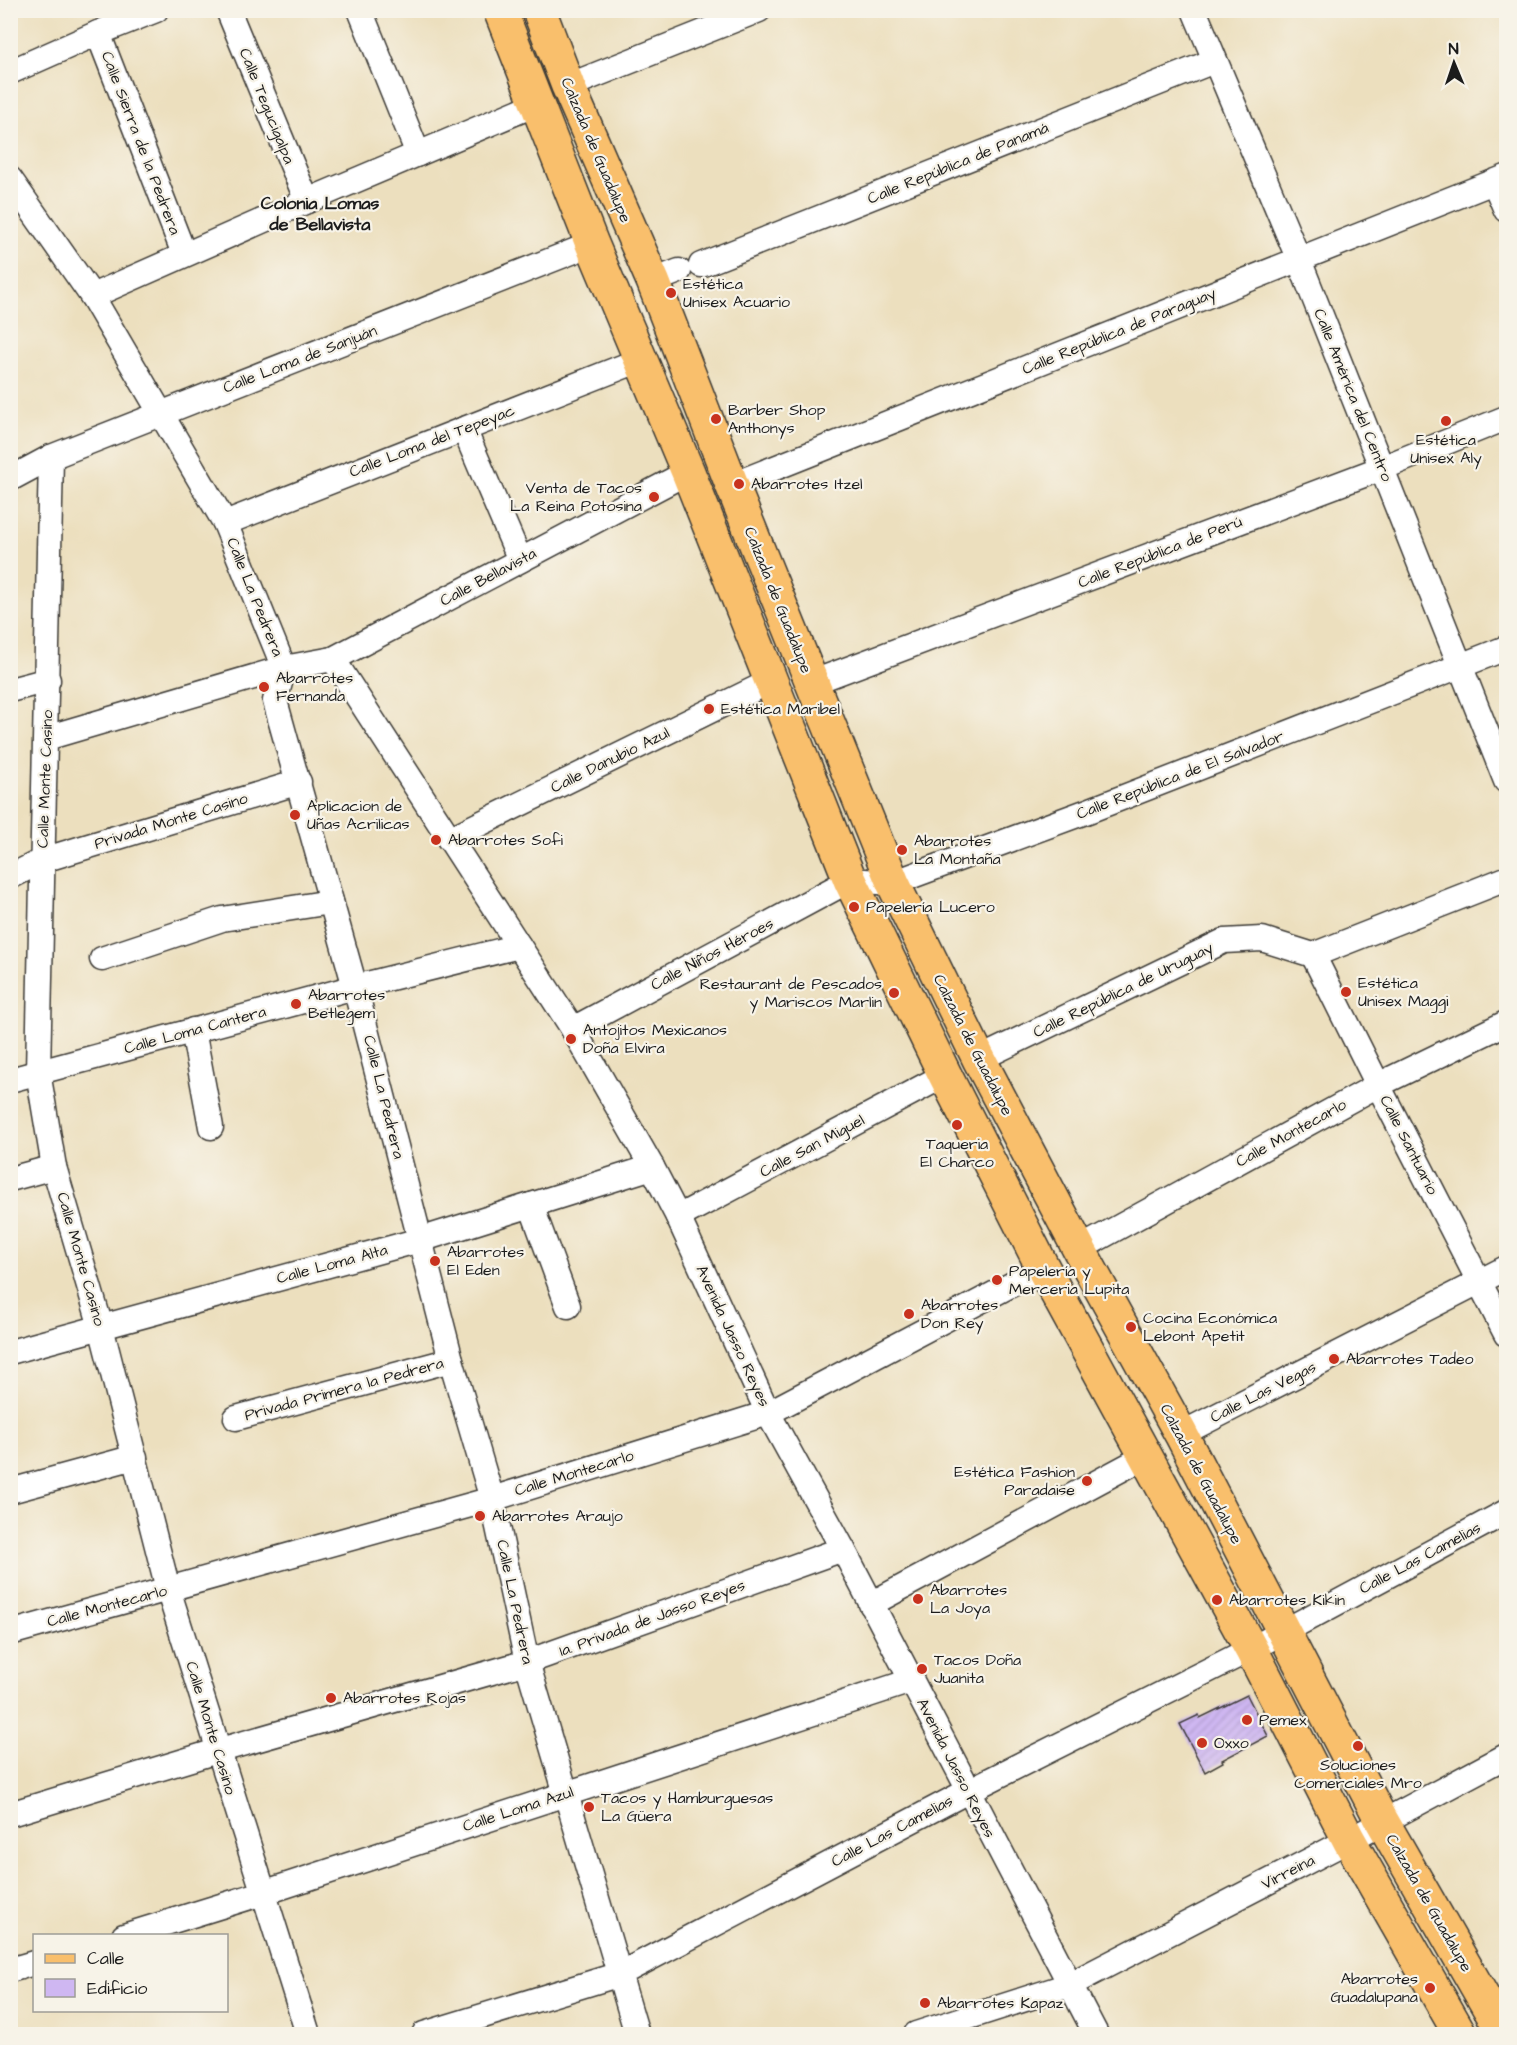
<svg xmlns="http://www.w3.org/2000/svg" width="1517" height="2045" font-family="'Architects Daughter',sans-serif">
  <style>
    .building { fill: url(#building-hatch) }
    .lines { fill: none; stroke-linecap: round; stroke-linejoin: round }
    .street-casing { stroke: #3b3934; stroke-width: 27 }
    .primary-casing { stroke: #3b3934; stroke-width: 36 }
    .street { stroke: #fff; stroke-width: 24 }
    .primary { stroke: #f9bf6c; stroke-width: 33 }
    .poi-dot { fill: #c8321e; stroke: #f7f3e8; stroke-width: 2 }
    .labels { text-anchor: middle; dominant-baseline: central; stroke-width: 4.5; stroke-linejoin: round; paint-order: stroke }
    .street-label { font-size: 16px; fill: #1c1c1c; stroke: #f7f3e8 }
    .poi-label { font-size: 16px; fill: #1c1c1c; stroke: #f7f3e8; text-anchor: start }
    .neighbourhood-label { font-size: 18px; font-weight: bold; fill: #1c1c1c; stroke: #f7f3e8 }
  </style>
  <defs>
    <pattern id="building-hatch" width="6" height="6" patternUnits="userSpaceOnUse" patternTransform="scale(1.5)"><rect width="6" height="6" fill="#cfb7f2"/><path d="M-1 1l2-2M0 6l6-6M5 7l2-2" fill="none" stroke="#b19dcf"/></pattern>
  </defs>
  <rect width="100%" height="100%" fill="#f7f3e8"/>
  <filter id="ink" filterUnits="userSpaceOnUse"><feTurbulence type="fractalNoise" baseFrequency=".0167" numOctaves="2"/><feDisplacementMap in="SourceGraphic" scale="12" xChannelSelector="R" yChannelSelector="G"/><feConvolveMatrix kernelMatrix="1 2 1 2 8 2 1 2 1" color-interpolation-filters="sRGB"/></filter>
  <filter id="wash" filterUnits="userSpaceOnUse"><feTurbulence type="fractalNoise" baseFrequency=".008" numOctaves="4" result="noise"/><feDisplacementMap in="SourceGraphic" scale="24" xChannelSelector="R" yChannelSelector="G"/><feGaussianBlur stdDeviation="1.35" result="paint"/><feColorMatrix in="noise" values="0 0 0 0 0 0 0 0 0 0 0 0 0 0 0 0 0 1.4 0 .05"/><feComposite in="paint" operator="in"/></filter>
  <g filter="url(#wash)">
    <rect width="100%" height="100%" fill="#ecdfbe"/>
    <g id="blocks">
      <path class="building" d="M1247 1695 1268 1736 1222 1760 1223 1762 1205 1772 1180 1724 1199 1715 1200 1718Z"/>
    </g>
  </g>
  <g filter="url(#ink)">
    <use href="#blocks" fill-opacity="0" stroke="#3b3934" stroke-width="1.5"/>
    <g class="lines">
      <g class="street-casing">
        <g id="street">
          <path d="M228 10 307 201"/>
          <path d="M360 10 418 154"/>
          <path d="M1194 10 1299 260 1506 781"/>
          <path d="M98 33 184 254"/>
          <path d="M10 72 98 33 156 10"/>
          <path d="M568 86 759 10"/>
          <path d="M10 179 92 296 225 523 284 668 275 701 355 987 451 1360 492 1499 527 1662 637 2034"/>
          <path d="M1494 182 1506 210"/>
          <path d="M701 265 1214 61"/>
          <path d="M653 281 679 271"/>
          <path d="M92 296 307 201 536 104"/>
          <path d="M464 429 520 560"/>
          <path d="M51 457 38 1072 54 1167 101 1327 168 1589 308 2034"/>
          <path d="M10 479 51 457 592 244"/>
          <path d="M732 485 1506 177"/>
          <path d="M225 523 640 360"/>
          <path d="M333 659 573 1029 652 1167 678 1217 768 1413 843 1549 1096 2034"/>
          <path d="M811 683 1382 468 1506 418"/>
          <path d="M10 690 48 680"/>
          <path d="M46 738 284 668 333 659 688 472"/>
          <path d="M449 839 771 681"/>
          <path d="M10 877 43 860 299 782"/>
          <path d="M1313 955 1378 1085 1506 1334"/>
          <path d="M102 959 222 919 331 902"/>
          <path d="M573 1029 850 880 893 883 1088 811 1506 648"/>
          <path d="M193 1030 211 1127"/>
          <path d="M979 1059 1224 941 1262 939 1313 955 1506 879"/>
          <path d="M10 1080 355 987 519 946"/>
          <path d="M10 1179 54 1167"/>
          <path d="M531 1205 568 1306"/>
          <path d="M678 1217 945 1075"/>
          <path d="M1079 1249 1378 1085 1506 1023"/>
          <path d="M10 1352 420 1240 652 1167"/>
          <path d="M236 1418 451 1360"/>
          <path d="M1181 1434 1506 1268"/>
          <path d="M10 1491 135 1457"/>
          <path d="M871 1604 1146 1456"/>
          <path d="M10 1633 492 1499 768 1413 1043 1268"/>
          <path d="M10 1814 217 1751 527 1662 843 1549"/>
          <path d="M124 1936 263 1893 911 1681"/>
          <path d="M10 1970 34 1963"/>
          <path d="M424 2034 620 1974 968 1791 1251 1649 1506 1512"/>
          <path d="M916 2034 1069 1985 1349 1840 1506 1756"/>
        </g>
      </g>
      <g class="primary-casing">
        <g id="primary">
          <path d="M500 10 592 244 688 472 850 880 945 1075 1043 1268 1251 1649 1349 1840 1460 2034"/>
          <path d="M539 10 568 86 653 281 732 485 893 883 979 1059 1079 1249 1181 1434 1382 1821 1504 2034"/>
        </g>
      </g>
      <use href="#street" class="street"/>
      <use href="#primary" class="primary"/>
    </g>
  </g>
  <g class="poi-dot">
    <circle cx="671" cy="293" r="6"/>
    <circle cx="716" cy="419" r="6"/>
    <circle cx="1446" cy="421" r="6"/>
    <circle cx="739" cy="484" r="6"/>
    <circle cx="654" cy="497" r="6"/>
    <circle cx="264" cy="687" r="6"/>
    <circle cx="709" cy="709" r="6"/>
    <circle cx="295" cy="815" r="6"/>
    <circle cx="436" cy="840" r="6"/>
    <circle cx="902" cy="850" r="6"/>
    <circle cx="854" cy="907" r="6"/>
    <circle cx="1346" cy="992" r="6"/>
    <circle cx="894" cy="993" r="6"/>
    <circle cx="296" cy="1004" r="6"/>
    <circle cx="571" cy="1039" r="6"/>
    <circle cx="957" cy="1125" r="6"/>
    <circle cx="435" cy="1261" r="6"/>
    <circle cx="997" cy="1280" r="6"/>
    <circle cx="909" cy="1314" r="6"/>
    <circle cx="1131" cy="1327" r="6"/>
    <circle cx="1334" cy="1359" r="6"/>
    <circle cx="1087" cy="1481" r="6"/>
    <circle cx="480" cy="1516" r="6"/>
    <circle cx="918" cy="1599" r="6"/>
    <circle cx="1217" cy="1600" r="6"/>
    <circle cx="922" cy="1669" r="6"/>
    <circle cx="331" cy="1698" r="6"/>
    <circle cx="1247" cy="1720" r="6"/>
    <circle cx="1202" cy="1743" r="6"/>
    <circle cx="1358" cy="1746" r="6"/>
    <circle cx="589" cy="1807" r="6"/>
    <circle cx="1430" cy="1988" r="6"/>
    <circle cx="925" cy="2003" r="6"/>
  </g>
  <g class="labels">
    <g class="street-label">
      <text transform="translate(267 106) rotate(68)">Calle Tegucigalpa</text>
      <text transform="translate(141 143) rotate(69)">Calle Sierra de la Pedrera</text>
      <text transform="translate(596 150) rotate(67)">Calzada de Guadalupe</text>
      <text transform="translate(958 163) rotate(-22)">Calle República de Panamá</text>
      <text transform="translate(1119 331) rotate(-22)">Calle República de Paraguay</text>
      <text transform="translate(300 359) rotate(-21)">Calle Loma de Sanjuán</text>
      <text transform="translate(1353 395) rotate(68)">Calle América del Centro</text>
      <text transform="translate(432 441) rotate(-21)">Calle Loma del Tepeyac</text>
      <text transform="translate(1160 552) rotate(-21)">Calle República de Perú</text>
      <text transform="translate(488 577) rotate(-28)">Calle Bellavista</text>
      <text transform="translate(255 597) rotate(68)">Calle La Pedrera</text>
      <text transform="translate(778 600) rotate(68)">Calzada de Guadalupe</text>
      <text transform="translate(610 760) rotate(-26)">Calle Danubio Azul</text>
      <text transform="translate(1180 775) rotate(-21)">Calle República de El Salvador</text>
      <text transform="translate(45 779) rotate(-88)">Calle Monte Casino</text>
      <text transform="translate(171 821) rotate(-17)">Privada Monte Casino</text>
      <text transform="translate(712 954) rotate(-28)">Calle Niños Héroes</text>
      <text transform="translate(1123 990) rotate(-26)">Calle República de Uruguay</text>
      <text transform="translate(195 1030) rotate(-15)">Calle Loma Cantera</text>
      <text transform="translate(973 1045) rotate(63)">Calzada de Guadalupe</text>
      <text transform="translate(384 1097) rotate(76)">Calle La Pedrera</text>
      <text transform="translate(1291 1133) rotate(-29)">Calle Montecarlo</text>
      <text transform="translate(1409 1145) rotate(63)">Calle Santuario</text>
      <text transform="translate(812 1146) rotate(-28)">Calle San Miguel</text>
      <text transform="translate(81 1259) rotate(74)">Calle Monte Casino</text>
      <text transform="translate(332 1264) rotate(-15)">Calle Loma Alta</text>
      <text transform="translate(733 1336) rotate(65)">Avenida Jasso Reyes</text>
      <text transform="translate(344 1389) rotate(-15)">Privada Primera la Pedrera</text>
      <text transform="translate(1263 1392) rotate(-27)">Calle Las Vegas</text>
      <text transform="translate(574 1473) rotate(-17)">Calle Montecarlo</text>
      <text transform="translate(1201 1474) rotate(62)">Calzada de Guadalupe</text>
      <text transform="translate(1420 1558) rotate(-28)">Calle Las Camelias</text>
      <text transform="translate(515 1602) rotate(78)">Calle La Pedrera</text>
      <text transform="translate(107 1606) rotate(-15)">Calle Montecarlo</text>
      <text transform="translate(652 1618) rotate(-20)">1a. Privada de Jasso Reyes</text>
      <text transform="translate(211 1728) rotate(73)">Calle Monte Casino</text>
      <text transform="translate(956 1768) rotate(63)">Avenida Jasso Reyes</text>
      <text transform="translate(518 1809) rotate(-18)">Calle Loma Azul</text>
      <text transform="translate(892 1831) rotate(-28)">Calle Las Camelias</text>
      <text transform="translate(1288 1872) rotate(-27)">Virreina</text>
      <text transform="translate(1429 1903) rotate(60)">Calzada de Guadalupe</text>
    </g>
    <g class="poi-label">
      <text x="683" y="284">Estética<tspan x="683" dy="18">Unisex Acuario</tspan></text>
      <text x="728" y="410">Barber Shop<tspan x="728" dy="18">Anthonys</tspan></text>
      <text x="1446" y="440" text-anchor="middle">Estética<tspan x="1446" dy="18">Unisex Aly</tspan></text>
      <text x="751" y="484">Abarrotes Itzel</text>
      <text x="642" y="488" text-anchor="end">Venta de Tacos<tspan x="642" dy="18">La Reina Potosina</tspan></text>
      <text x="276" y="678">Abarrotes<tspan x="276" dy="18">Fernanda</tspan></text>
      <text x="721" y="709">Estética Maribel</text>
      <text x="307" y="806">Aplicacion de<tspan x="307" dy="18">Uñas Acrilicas</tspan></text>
      <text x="448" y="840">Abarrotes Sofi</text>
      <text x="914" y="841">Abarrotes<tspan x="914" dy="18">La Montaña</tspan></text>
      <text x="866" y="907">Papelería Lucero</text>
      <text x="1358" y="983">Estética<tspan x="1358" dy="18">Unisex Maggi</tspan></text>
      <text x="882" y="984" text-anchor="end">Restaurant de Pescados<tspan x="882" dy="18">y Mariscos Marlin</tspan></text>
      <text x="308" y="995">Abarrotes<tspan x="308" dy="18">Betlegem</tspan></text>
      <text x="583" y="1030">Antojitos Mexicanos<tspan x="583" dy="18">Doña Elvira</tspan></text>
      <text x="957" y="1144" text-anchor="middle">Taqueria<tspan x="957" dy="18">El Charco</tspan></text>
      <text x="447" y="1252">Abarrotes<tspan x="447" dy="18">El Eden</tspan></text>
      <text x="1009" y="1271">Papelería y<tspan x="1009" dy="18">Merceria Lupita</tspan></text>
      <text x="921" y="1305">Abarrotes<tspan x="921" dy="18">Don Rey</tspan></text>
      <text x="1143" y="1318">Cocina Económica<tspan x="1143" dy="18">Lebont Apetit</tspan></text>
      <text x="1346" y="1359">Abarrotes Tadeo</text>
      <text x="1075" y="1472" text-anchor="end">Estética Fashion<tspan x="1075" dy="18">Paradaise</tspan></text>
      <text x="492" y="1516">Abarrotes Araujo</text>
      <text x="930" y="1590">Abarrotes<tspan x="930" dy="18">La Joya</tspan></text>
      <text x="1229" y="1600">Abarrotes Kikin</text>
      <text x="934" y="1660">Tacos Doña<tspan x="934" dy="18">Juanita</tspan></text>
      <text x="343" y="1698">Abarrotes Rojas</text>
      <text x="1259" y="1720">Pemex</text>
      <text x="1214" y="1743">Oxxo</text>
      <text x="1358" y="1765" text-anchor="middle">Soluciones<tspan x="1358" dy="18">Comerciales Mro</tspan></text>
      <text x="601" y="1798">Tacos y Hamburguesas<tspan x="601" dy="18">La Güera</tspan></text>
      <text x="1418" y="1979" text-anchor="end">Abarrotes<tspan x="1418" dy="18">Guadalupana</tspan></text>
      <text x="937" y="2003">Abarrotes Kapaz</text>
    </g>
    <g class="neighbourhood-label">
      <text x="320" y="203">Colonia Lomas<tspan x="320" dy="21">de Bellavista</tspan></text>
    </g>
  </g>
  <rect width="1517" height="2045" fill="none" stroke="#f7f3e8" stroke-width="36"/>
  <rect x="33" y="1934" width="195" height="78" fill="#f7f3e8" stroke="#9f9d96" stroke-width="1.5"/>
  <rect x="45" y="1954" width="30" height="9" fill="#f9bf6c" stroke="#9f9d96" stroke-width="1.5"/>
  <text x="87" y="1964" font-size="18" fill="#1c1c1c">Calle</text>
  <rect x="45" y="1979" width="30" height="18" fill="#cfb7f2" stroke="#9f9d96" stroke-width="1.5"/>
  <text x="87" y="1994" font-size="18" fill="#1c1c1c">Edificio</text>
  <g transform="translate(1454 63) rotate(358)" stroke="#f7f3e8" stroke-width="4.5" paint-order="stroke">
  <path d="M0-4.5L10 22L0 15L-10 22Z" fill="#1c1c1c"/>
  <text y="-9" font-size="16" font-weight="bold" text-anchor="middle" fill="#1c1c1c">N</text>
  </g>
</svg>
